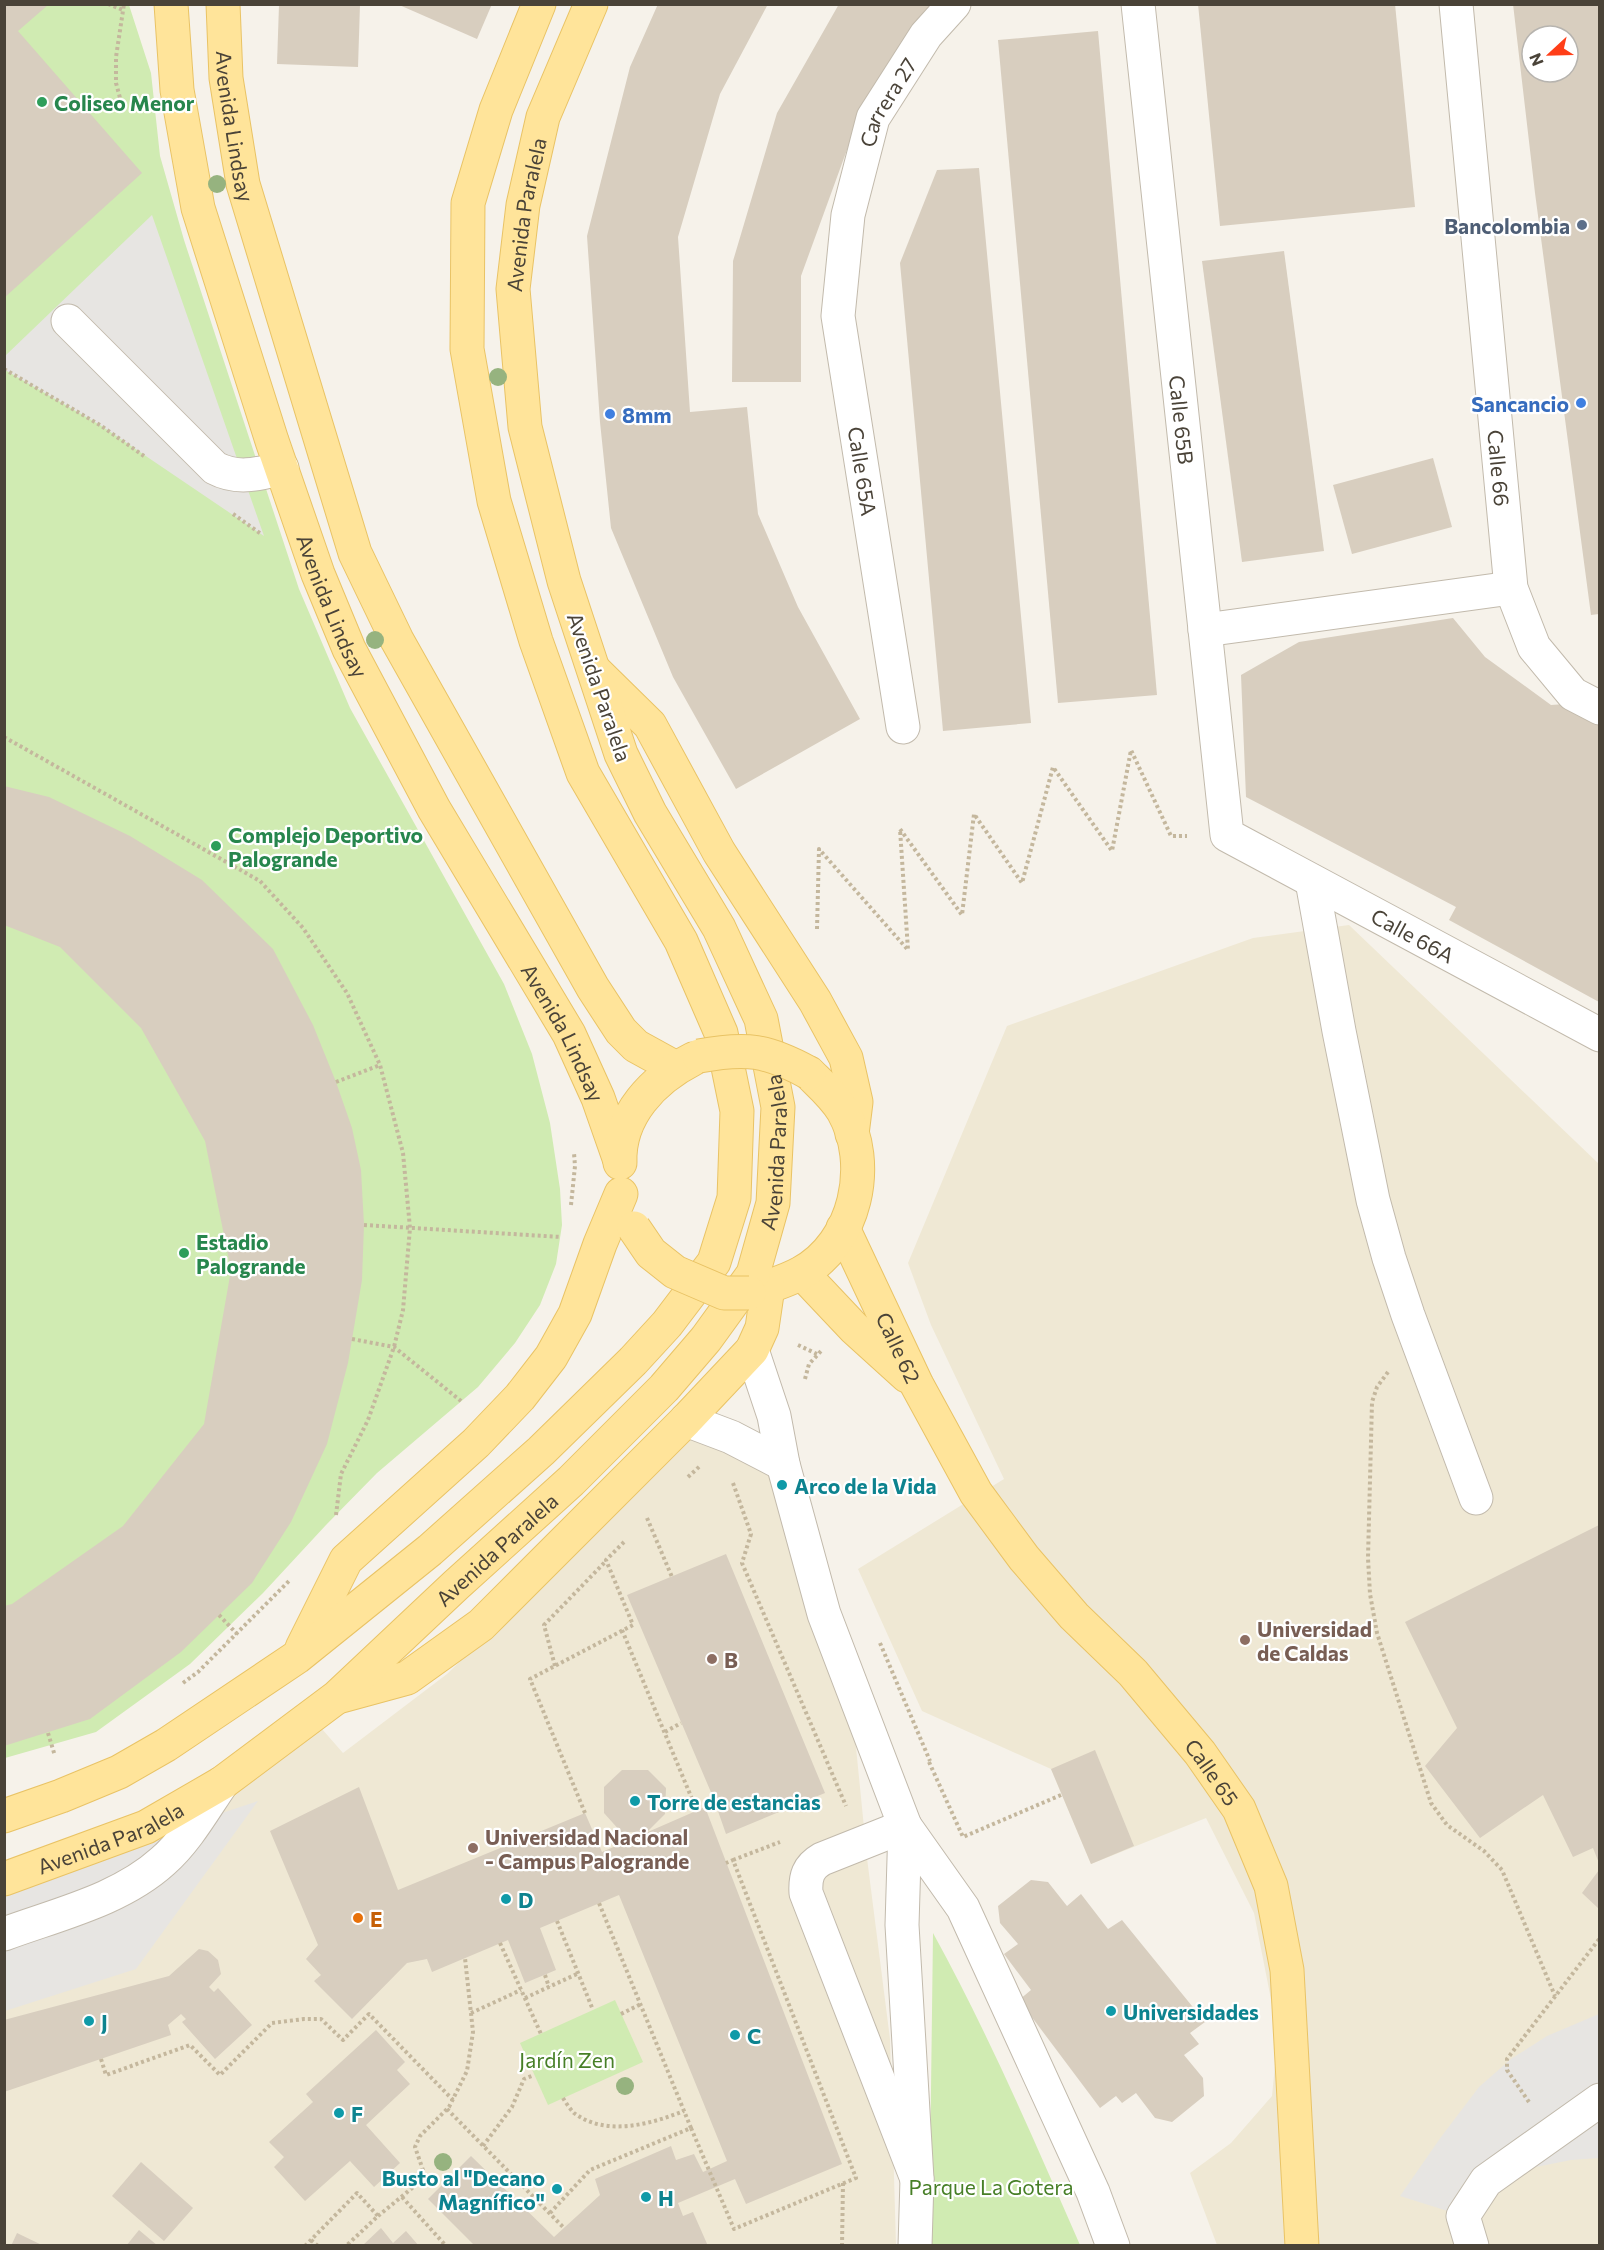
<svg xmlns="http://www.w3.org/2000/svg" width="1604" height="2250" font-family="Commissioner,sans-serif">
  <style>
    .education { fill: #efe8d4 }
    .green { fill: #d0ebb2 }
    .parking { fill: #e7e5e2 }
    .building { fill: #d8cebf; fill-rule: evenodd }
    .lines { fill: none; stroke-linecap: round; stroke-linejoin: round }
    .minor-casing { stroke: #c2baac; stroke-width: 35 }
    .major-casing { stroke: #e9c365; stroke-width: 35 }
    .path { stroke: #c4b79d; stroke-width: 4; stroke-dasharray: 3 3; stroke-linecap: butt }
    .minor { stroke: #fff; stroke-width: 33 }
    .major { stroke: #ffe49a; stroke-width: 33 }
    .major-bridge-casing { stroke: #e9c365; stroke-width: 35; stroke-linecap: butt }
    .major-bridge { stroke: #ffe49a; stroke-width: 33 }
    .tree { fill: #96b37f }
    .leisure-dot { fill: #2e9e5b; stroke: #fff; stroke-width: 2 }
    .service-dot { fill: #5c6f8a; stroke: #fff; stroke-width: 2 }
    .shop-dot { fill: #3f7fe0; stroke: #fff; stroke-width: 2 }
    .culture-dot { fill: #0f9aa8; stroke: #fff; stroke-width: 2 }
    .education-dot { fill: #8d6e63; stroke: #fff; stroke-width: 2 }
    .food-dot { fill: #e8710a; stroke: #fff; stroke-width: 2 }
    .labels { text-anchor: middle; dominant-baseline: central; stroke-width: 4.5; stroke-linejoin: round; paint-order: stroke }
    .leisure-label { font-size: 21px; font-weight: bold; fill: #27864d; stroke: #fff; text-anchor: start }
    .street-label { font-size: 21px; fill: #4a4338; stroke: #fff }
    .service-label { font-size: 21px; font-weight: bold; fill: #4e5e75; stroke: #fff; text-anchor: end }
    .shop-label { font-size: 21px; font-weight: bold; fill: #366cbe; stroke: #fff; text-anchor: end }
    .culture-label { font-size: 21px; font-weight: bold; fill: #0d838f; stroke: #fff; text-anchor: start }
    .education-label { font-size: 21px; font-weight: bold; fill: #785e54; stroke: #fff; text-anchor: start }
    .food-label { font-size: 21px; font-weight: bold; fill: #c56008; stroke: #fff; text-anchor: start }
    .park-label { font-size: 21px; fill: #477f27; stroke: #fff }
  </style>
  <rect width="100%" height="100%" fill="#f6f2ea"/>
  <g class="education">
    <path d="M1349 925 1599 1164V2245H1217L1190 2173 1231 2143 1272 2096 1278 2035 1254 1913 1206 1818 1091 1864 1051 1769 922 1711 858 1569 1004 1479 931 1325 908 1263 1007 1026 1253 938Z"/>
    <path d="M697 1433 773 1468 854 1727 867 1858 890 2039 896 2245H5L4 1874 106 1839 308 1713 343 1753 447 1674Z"/>
  </g>
  <g class="green">
    <path d="M5 5H129L151 73 160 156 184 240 299 589 350 708 504 984 532 1054 550 1123 560 1189 562 1225 556 1264 540 1305 515 1343 478 1387 377 1473 326 1525 263 1593 190 1664 96 1732 5 1758Z"/>
    <path d="M933 1933C989 2035 1034 2140 1080 2245L929 2246Z"/>
    <path d="M615 2000 643 2062 548 2105 520 2043Z"/>
  </g>
  <g class="parking">
    <path d="M152 215 264 536 100 425 5 370V356Z"/>
    <path d="M258 1801 136 1969 5 2011 4 1885Z"/>
    <path d="M1599 2014V2158L1571 2160 1531 2168 1488 2198 1473 2219 1400 2196 1441 2137 1479 2087 1511 2059 1547 2036Z"/>
  </g>
  <g class="building">
    <path d="M397 4H492L477 39Z"/>
    <path d="M658 4H768L720 94 678 237 690 412 747 407 758 514 798 607 860 719 736 789 673 677 611 528 600 422 587 236 630 67Z"/>
    <path d="M839 4H935L852 136 801 276V382H732L733 261 777 113Z"/>
    <path d="M1198 4H1395L1415 207 1220 226Z"/>
    <path d="M1513 4H1599V614L1591 615 1535 193ZM1532 36H1568V72H1532Z"/>
    <path d="M4 5H48L18 31 142 173 4 298Z"/>
    <path d="M279 5H360L358 67 277 64Z"/>
    <path d="M1098 31 1157 695 1058 703 998 40Z"/>
    <path d="M979 168 1031 723 943 731 900 263 937 170Z"/>
    <path d="M1284 251 1324 551 1242 562 1202 261Z"/>
    <path d="M1433 458 1452 527 1352 554 1333 485Z"/>
    <path d="M1453 618 1485 657 1551 705 1565 704 1599 723V1002L1449 920 1456 907 1246 797 1241 675 1299 642Z"/>
    <path d="M4 786 49 797 130 836 202 880 273 949 313 1025 336 1082 352 1128 361 1170 364 1225 362 1280 348 1363 327 1444 291 1522 252 1583 181 1652 90 1719 4 1746V1606L12 1604 123 1526 204 1424 231 1270 205 1141 141 1028 60 947 4 925Z"/>
    <path d="M1599 1525V1863L1593 1848 1573 1857 1543 1795 1480 1838 1425 1766 1457 1728 1405 1622Z"/>
    <path d="M726 1554 825 1793 726 1834 713 1797 627 1595Z"/>
    <path d="M1095 1750 1134 1846 1091 1864 1051 1769Z"/>
    <path d="M622 1770H648L666 1788 665 1814 647 1832H621L604 1813V1787Z"/>
    <path d="M359 1787 398 1890 585 1813 602 1852 705 1807 842 2164 746 2204 735 2179 678 2203 683 2216 693 2212 708 2246H475L428 2199 471 2156 554 2237 600 2195 595 2179 671 2146 676 2160 694 2154 703 2172 727 2161 619 1895 540 1928 556 1970 525 1983 508 1940 432 1972 427 1959 407 1963 352 2019 314 1981 321 1975 306 1959 318 1945 270 1831Z"/>
    <path d="M1599 1870V1909L1582 1893Z"/>
    <path d="M1031 1880 1048 1882 1067 1906 1081 1894 1108 1929 1122 1920 1205 2022 1190 2033 1199 2044 1184 2055 1203 2078 1204 2096 1172 2122 1155 2118 1136 2093 1122 2103 1116 2096 1100 2108 1019 2000 1031 1990 1004 1954 1018 1944 1000 1923 998 1906Z"/>
    <path d="M199 1949 208 1951 218 1960 221 1974 209 1987 214 1992 218 1988 252 2025 215 2059 182 2022 186 2019 181 2014 168 2025 171 2035 4 2092V2020L169 1976Z"/>
    <path d="M376 2030 405 2062 397 2070 410 2084 366 2125 400 2163 374 2187 350 2161 305 2201 274 2167 284 2157 269 2142 313 2102 306 2094Z"/>
    <path d="M141 2162 193 2208 164 2241 112 2196Z"/>
    <path d="M381 2228 393 2243 406 2231 419 2246H362Z"/>
    <path d="M139 2230 158 2246H126Z"/>
    <path d="M17 2233 44 2246H11Z"/>
  </g>
  <g class="lines">
    <g class="minor-casing">
      <g id="minor">
        <path id="s1" d="M1138 4 1227 835 1600 1035"/>
        <path id="s2" d="M1456 4 1511 588 1534 647 1573 694 1600 708"/>
        <path d="M68 321 215 468C238 480 258 474 282 468"/>
        <path d="M1205 630 1511 588"/>
        <path id="s3" d="M903 727 838 316 848 215 873 118 926 35 954 4"/>
        <path d="M1312 881 1339 1031 1373 1200 1389 1258 1408 1315 1476 1498"/>
        <path d="M752 1350 774 1416 783 1464 824 1614 905 1826 963 1908 1093 2192 1113 2246"/>
        <path d="M686 1420 731 1437 783 1464"/>
        <path d="M905 1826 822 1859C808 1867 805 1877 806 1893L917 2179"/>
        <path d="M905 1826 902 1925 917 2179 915 2246"/>
        <path d="M4 1934C58 1914 120 1900 163 1861 187 1840 204 1809 222 1783"/>
        <path d="M1472 2246 1463 2216 1486 2181 1600 2100"/>
      </g>
    </g>
    <g class="major-casing">
      <g id="major">
        <path id="s4" d="M171 4 177 90 198 208 272 441 318 574 349 649 434 809 569 1034 598 1098 619 1158"/>
        <path id="s5" d="M223 4 226 78 243 184 355 553 397 640 593 988 621 1031 636 1046 676 1068"/>
        <path d="M595 671 650 725 719 852 815 1001 846 1058 856 1102 852 1134"/>
        <path d="M620 1163C618 1115 654 1079 693 1059"/>
        <path id="s6" d="M843 1228 917 1385 976 1493 1024 1558 1074 1616 1133 1673 1200 1753 1239 1809 1271 1886 1287 1970 1302 2246"/>
        <path d="M802 1273 854 1328 907 1376"/>
        <path d="M749 1293C766 1287 785 1282 801 1273 856 1243 873 1164 843 1111 834 1096 821 1085 809 1073"/>
        <path d="M302 1648 346 1560 476 1443 520 1397 551 1357 575 1314 600 1244 621 1194"/>
        <path d="M341 1696 407 1678 481 1625 686 1420 752 1350 762 1328 768 1287"/>
        <path d="M4 1816 61 1796 119 1772 166 1745 297 1657 430 1550 541 1451 633 1361 667 1324 714 1262 734 1198 737 1111 721 1033 681 941 583 773 536 641 494 501 467 349 468 203 496 110 539 4"/>
        <path id="s7" d="M4 1879 146 1827 222 1783 337 1697 456 1585 571 1481 664 1388 706 1339 753 1274 773 1203 778 1107 761 1019 719 928 650 813 621 754 564 581 525 427 513 289 523 205 543 117 591 4"/>
      </g>
    </g>
    <g class="path">
      <path d="M108 4 123 10"/>
      <path d="M123 109 116 83V57L124 4"/>
      <path d="M4 369 100 425 144 456"/>
      <path d="M233 514 261 534"/>
      <path d="M4 737 260 881 303 928 347 993 380 1065 403 1153 410 1228 403 1310 394 1347 368 1420 341 1474 336 1515"/>
      <path d="M817 929 819 849 908 950 900 829 962 915 974 814 1022 883 1053 767 1112 851 1131 750 1171 836H1187"/>
      <path d="M336 1082 380 1065"/>
      <path d="M571 1205 575 1166 574 1153"/>
      <path d="M364 1225 561 1237"/>
      <path d="M352 1339 394 1347 461 1401"/>
      <path d="M798 1345 817 1354"/>
      <path d="M1388 1372 1377 1387 1372 1402 1368 1558 1370 1594 1377 1633 1431 1803 1447 1825 1484 1851 1502 1870 1555 1996"/>
      <path d="M805 1379 809 1364 822 1350"/>
      <path d="M688 1477 700 1466"/>
      <path d="M733 1483 751 1534 742 1563 846 1806"/>
      <path d="M647 1518 672 1577"/>
      <path d="M219 1615 237 1634"/>
      <path d="M622 1630 697 1811"/>
      <path d="M880 1643 930 1761"/>
      <path d="M555 1666 544 1625 606 1561"/>
      <path d="M183 1683 198 1672 290 1580"/>
      <path d="M665 1732 681 1723"/>
      <path d="M48 1733 55 1756"/>
      <path d="M929 1762 963 1837 1061 1795"/>
      <path d="M585 1813 530 1679 633 1625 606 1560 624 1542"/>
      <path d="M733 1860 780 1842"/>
      <path d="M557 1921 593 2010"/>
      <path d="M500 1943 541 2034"/>
      <path d="M545 1975 549 1987"/>
      <path d="M525 1998 579 1973"/>
      <path d="M471 2013 521 1990"/>
      <path d="M621 2014 641 2004"/>
      <path d="M101 2059 106 2075 190 2045 220 2075 272 2023 304 2019H321L343 2040 369 2014 453 2100"/>
      <path d="M563 2098C566 2103 570 2109 574 2113 606 2137 651 2124 684 2111"/>
      <path d="M1529 2102 1507 2070V2059L1600 1938"/>
      <path d="M447 2109 564 2228"/>
      <path d="M691 2128 734 2229 856 2178 733 1860 726 1863"/>
      <path d="M483 2146 512 2107 524 2079 534 2075"/>
      <path d="M402 2197 446 2246"/>
      <path d="M550 2213 590 2170 691 2128 599 1903"/>
      <path d="M378 2216 417 2184 424 2173 415 2147 420 2136 449 2107 467 2071 473 2032 465 1958"/>
      <path d="M311 2240 318 2246"/>
      <path d="M305 2246 357 2193 378 2216 346 2246"/>
      <path d="M842 2246 843 2183"/>
    </g>
    <use href="#minor" class="minor"/>
    <use href="#major" class="major"/>
    <g class="major-bridge-casing">
      <g id="major-bridge">
        <path d="M699 1056C747 1047 767 1050 809 1073"/>
        <path d="M634 1228 651 1253 675 1272 724 1293H749"/>
      </g>
    </g>
    <use href="#major-bridge" class="major-bridge"/>
  </g>
  <g class="tree">
    <circle cx="217" cy="184" r="9"/>
    <circle cx="498" cy="377" r="9"/>
    <circle cx="375" cy="640" r="9"/>
    <circle cx="625" cy="2086" r="9"/>
    <circle cx="443" cy="2162" r="9"/>
  </g>
  <g class="leisure-dot">
    <circle cx="42" cy="102" r="6"/>
    <circle cx="216" cy="846" r="6"/>
    <circle cx="184" cy="1253" r="6"/>
  </g>
  <circle class="service-dot" cx="1582" cy="225" r="6"/>
  <g class="shop-dot">
    <circle cx="1581" cy="403" r="6"/>
    <circle cx="610" cy="414" r="6"/>
  </g>
  <g class="culture-dot">
    <circle cx="782" cy="1485" r="6"/>
    <circle cx="635" cy="1801" r="6"/>
    <circle cx="506" cy="1899" r="6"/>
    <circle cx="1111" cy="2011" r="6"/>
    <circle cx="89" cy="2021" r="6"/>
    <circle cx="735" cy="2035" r="6"/>
    <circle cx="339" cy="2113" r="6"/>
    <circle cx="557" cy="2189" r="6"/>
    <circle cx="646" cy="2197" r="6"/>
  </g>
  <g class="education-dot">
    <circle cx="1245" cy="1640" r="6"/>
    <circle cx="712" cy="1659" r="6"/>
    <circle cx="473" cy="1848" r="6"/>
  </g>
  <circle class="food-dot" cx="358" cy="1918" r="6"/>
  <g class="labels">
    <g class="leisure-label">
      <text x="54" y="102">Coliseo Menor</text>
      <text x="228" y="834">Complejo Deportivo<tspan x="228" dy="24">Palogrande</tspan></text>
      <text x="196" y="1241">Estadio<tspan x="196" dy="24">Palogrande</tspan></text>
    </g>
    <g class="street-label">
      <text stroke="none"><textPath href="#s3" startOffset="638">Carrera 27</textPath></text>
      <text stroke="none"><textPath href="#s5" startOffset="123">Avenida Lindsay</textPath></text>
      <text stroke="none"><textPath href="#s7" startOffset="2092">Avenida Paralela</textPath></text>
      <text stroke="none"><textPath href="#s1" startOffset="418">Calle 65B</textPath></text>
      <text stroke="none"><textPath href="#s2" startOffset="466">Calle 66</textPath></text>
      <text transform="translate(863 471) rotate(81)">Calle 65A</text>
      <text stroke="none"><textPath href="#s4" startOffset="626">Avenida Lindsay</textPath></text>
      <text transform="translate(600 687) rotate(71)">Avenida Paralela</text>
      <text stroke="none"><textPath href="#s1" startOffset="1047">Calle 66A</textPath></text>
      <text stroke="none"><textPath href="#s4" startOffset="1112">Avenida Lindsay</textPath></text>
      <text stroke="none"><textPath href="#s7" startOffset="1102">Avenida Paralela</textPath></text>
      <text stroke="none"><textPath href="#s6" startOffset="132">Calle 62</textPath></text>
      <text stroke="none"><textPath href="#s7" startOffset="600">Avenida Paralela</textPath></text>
      <text stroke="none"><textPath href="#s6" startOffset="663">Calle 65</textPath></text>
      <text stroke="none"><textPath href="#s7" startOffset="114">Avenida Paralela</textPath></text>
    </g>
    <g class="service-label">
      <text x="1570" y="225">Bancolombia</text>
    </g>
    <g class="shop-label">
      <text x="1569" y="403">Sancancio</text>
      <text x="622" y="414" text-anchor="start">8mm</text>
    </g>
    <g class="culture-label">
      <text x="794" y="1485">Arco de la Vida</text>
      <text x="647" y="1801">Torre de estancias</text>
      <text x="518" y="1899">D</text>
      <text x="1123" y="2011">Universidades</text>
      <text x="101" y="2021">J</text>
      <text x="747" y="2035">C</text>
      <text x="351" y="2113">F</text>
      <text x="545" y="2177" text-anchor="end">Busto al "Decano<tspan x="545" dy="24">Magnífico"</tspan></text>
      <text x="658" y="2197">H</text>
    </g>
    <g class="education-label">
      <text x="1257" y="1628">Universidad<tspan x="1257" dy="24">de Caldas</tspan></text>
      <text x="724" y="1659">B</text>
      <text x="485" y="1836">Universidad Nacional<tspan x="485" dy="24">- Campus Palogrande</tspan></text>
    </g>
    <g class="food-label">
      <text x="370" y="1918">E</text>
    </g>
    <g class="park-label">
      <text x="567" y="2059">Jardín Zen</text>
      <text x="991" y="2186">Parque La Gotera</text>
    </g>
  </g>
  <rect width="1604" height="2250" fill="none" stroke="#4a4338" stroke-width="12"/>
  <g transform="translate(1550 54) rotate(248)"><circle r="28" fill="#ffffff" stroke="#b7b4af" stroke-width="1.5"/>
  <path d="M0-4.5L10 22L0 15L-10 22Z" fill="#ff3e18"/>
  <text y="-9" font-size="16" font-weight="bold" text-anchor="middle" fill="#4a4338">N</text>
  </g>
</svg>
